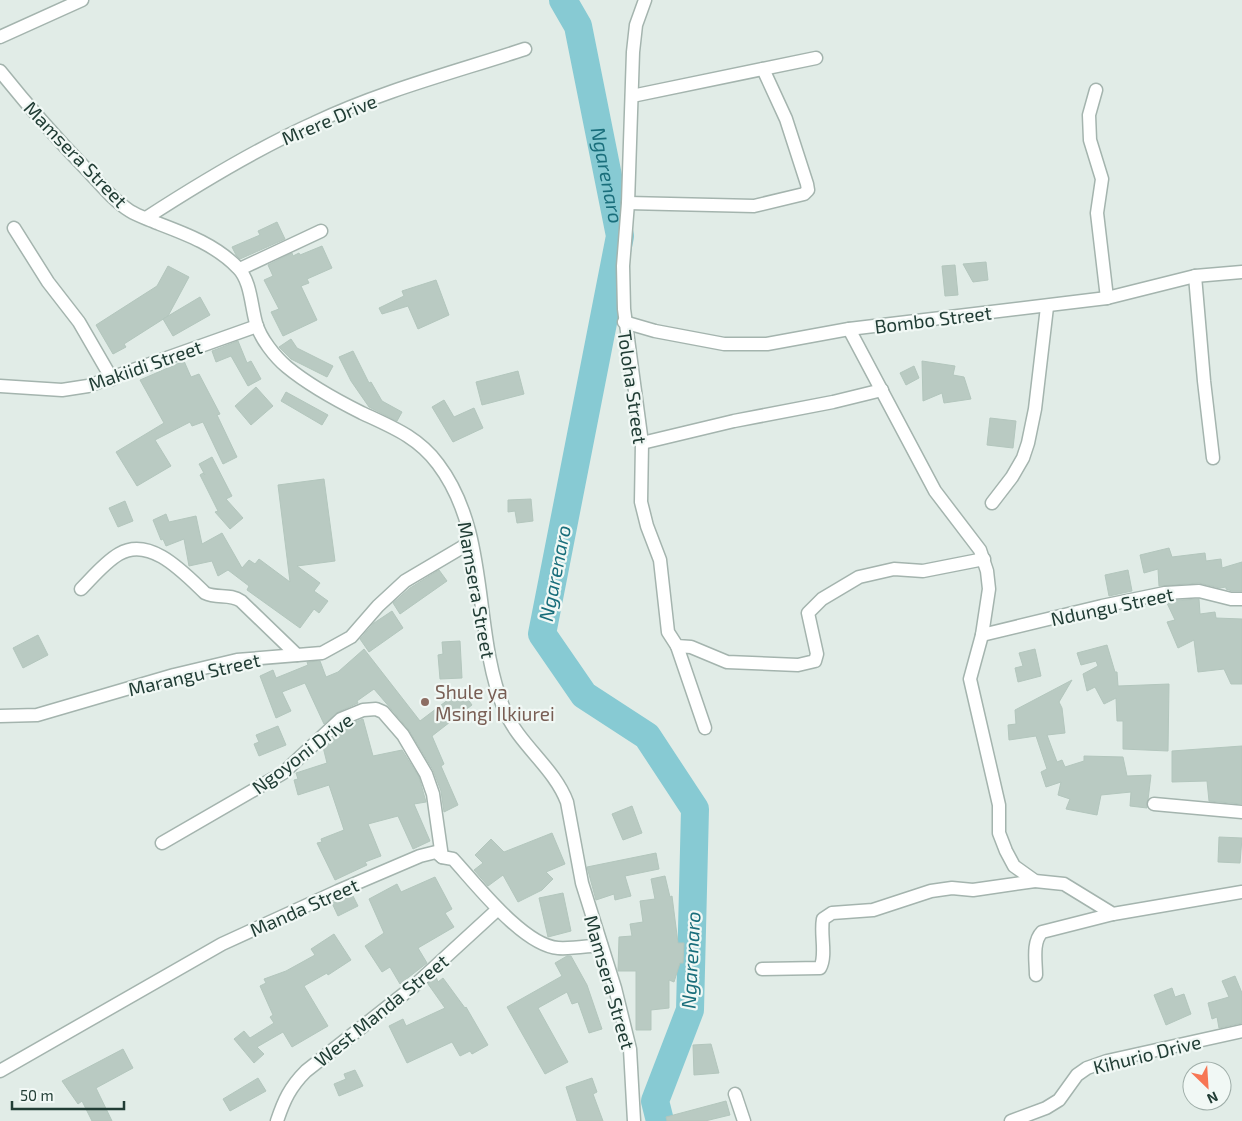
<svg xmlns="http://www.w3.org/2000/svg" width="1242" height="1121" font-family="'Exo 2',sans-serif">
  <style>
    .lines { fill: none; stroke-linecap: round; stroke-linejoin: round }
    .river { stroke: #87cad3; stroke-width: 28 }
    .building { fill: #b9cac2; stroke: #b3c6bd }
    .minor-casing { stroke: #a4b4ae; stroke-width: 15 }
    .minor { stroke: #fff; stroke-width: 12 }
    .education-dot { fill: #8d6e63; stroke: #f1f8f5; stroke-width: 2 }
    .labels { text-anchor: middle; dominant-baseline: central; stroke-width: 4.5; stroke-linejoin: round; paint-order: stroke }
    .street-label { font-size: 19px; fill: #213d35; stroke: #f1f8f5 }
    .education-label { font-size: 19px; fill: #785e54; stroke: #f1f8f5; text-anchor: start }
    .water-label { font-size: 20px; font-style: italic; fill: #196e7b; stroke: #f1f8f5 }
  </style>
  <rect width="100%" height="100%" fill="#e1ece7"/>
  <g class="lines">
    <path class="river" id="s1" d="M563 0 578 26 620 236 542 634 584 695 647 736 695 809 690 1010 655 1101 660 1121"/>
  </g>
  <g class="building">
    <path d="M277 222 285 239 240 259 236 255 232 247 260 235 258 231Z"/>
    <path d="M322 246 332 268 307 279 309 283 301 286 317 320 283 336 271 312 279 309 264 280 273 276 268 265 292 253 293 256 299 253 300 255Z"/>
    <path d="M986 262 988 280 973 282 963 264Z"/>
    <path d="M955 265 958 295 945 296 942 266Z"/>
    <path d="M168 266 189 277 168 316 124 344 126 347 113 354 96 325 157 286Z"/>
    <path d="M436 280 449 315 418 329 408 306 382 314 379 308 404 296 402 291Z"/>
    <path d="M200 297 210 315 173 336 163 319Z"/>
    <path d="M291 339 297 348 333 366 327 377 291 359 279 347Z"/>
    <path d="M238 341 247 363 251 361 261 379 248 386 231 356 216 362 212 351Z"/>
    <path d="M353 351 369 383 371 382 382 401 402 412 397 421 369 407 351 381 339 357Z"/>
    <path d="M184 361 191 377 199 374 220 414 217 415 237 457 223 464 203 422 192 426 190 422 155 440 171 466 137 486 116 452 164 423 140 380Z"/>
    <path d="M922 361 955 366 953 375 964 377 971 399 944 403 942 393 923 401Z"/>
    <path d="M914 366 919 378 906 385 900 373Z"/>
    <path d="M518 371 524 394 482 405 476 382Z"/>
    <path d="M256 387 273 406 251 425 235 406Z"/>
    <path d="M286 392 328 415 322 425 281 401Z"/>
    <path d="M444 400 454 417 474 408 483 428 453 442 432 407Z"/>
    <path d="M990 418 1016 421 1013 448 987 445Z"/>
    <path d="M212 457 232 496 226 499 243 518 230 529 215 512 218 511 200 475 203 473 205 475 199 464Z"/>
    <path d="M324 479 335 561 297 566 320 583 314 591 328 601 319 613 314 609 300 628 247 590 249 586 228 570 218 576 212 561 189 566 184 539 166 546 163 539 161 540 153 520 166 514 169 522 196 516 202 544 222 533 242 568 249 560 255 564 259 559 290 582 278 485Z"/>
    <path d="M531 499 533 521 517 523 515 511 508 512V500Z"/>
    <path d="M125 501 133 521 118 527 109 508Z"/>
    <path d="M1169 548 1172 557 1205 553 1206 561 1221 559 1222 568 1242 562V591H1232L1226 589V587L1220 588 1199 583 1159 586 1158 569 1144 573 1140 555Z"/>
    <path d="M439 570 447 581 400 614 393 603 410 588Z"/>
    <path d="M1128 570 1132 591 1109 596 1105 575Z"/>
    <path d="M1199 599 1200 614 1215 612 1216 618 1242 619V684H1231L1224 669 1198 672 1194 640 1178 648 1167 622 1175 620 1166 601Z"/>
    <path d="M392 611 403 628 369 652 360 639 374 623Z"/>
    <path d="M38 635 48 655 23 668 13 648Z"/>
    <path d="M460 641 462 678 440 679 438 655 443 654 442 642Z"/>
    <path d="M1107 645 1115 672H1117L1118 686 1169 684 1168 751 1123 749V721H1117L1116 698 1104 704 1095 687 1087 691 1083 674 1098 666 1096 661 1081 665 1077 653Z"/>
    <path d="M364 649 420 721 461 690 472 705 432 736 444 764 441 766 458 805 444 812 441 791 433 770 409 730 374 689 357 701 358 703 338 712 324 724 305 683 282 692 291 711 276 718 260 676 273 670 276 678 308 665 307 662 320 661 326 677 338 672Z"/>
    <path d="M1035 649 1041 676 1018 682 1015 668 1023 666 1019 653Z"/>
    <path d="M1072 680 1059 702 1062 708 1065 733 1047 735 1057 762 1062 760 1065 767 1084 761V756L1123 757 1127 776 1151 775 1147 808 1130 806 1131 792 1101 795 1097 815 1066 809 1070 799 1058 795 1061 782 1046 787 1041 772 1047 769 1036 736 1009 740 1008 725 1016 724 1015 710Z"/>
    <path d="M363 719 373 756 402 750 419 777 426 802 414 804 430 841 413 849 398 816 368 824 381 856 365 862 367 865 335 880 317 843 322 842 321 839 344 830 329 785 298 795 294 780 298 779 296 773 327 763 323 747 345 726Z"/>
    <path d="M278 726 286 745 259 756 254 744 259 742 256 735Z"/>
    <path d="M1242 746V804L1209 801 1207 781 1172 782V751Z"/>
    <path d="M632 806 642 833 623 840 612 814Z"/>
    <path d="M552 833 565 864 546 872 553 879 542 890 518 902 503 875 488 886 474 870 483 863 475 855 491 839 504 852Z"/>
    <path d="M1219 837 1242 838 1240 863 1218 862Z"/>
    <path d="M656 853 659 869 625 876 631 896 615 900 614 894 596 900 587 867Z"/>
    <path d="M665 876 670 897 672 896 678 943H684L683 963H680L674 982 669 980V1008L651 1010V1030H636V971H618L619 937 632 936 630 924 643 922 640 901 655 899 651 879Z"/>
    <path d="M435 877 452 909 445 913 454 927 418 948 427 963 400 984 390 967 382 972 365 946 384 933 369 899 397 884 401 892Z"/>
    <path d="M563 893 571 931 548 937 539 898Z"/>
    <path d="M352 894 358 906 338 916 332 903Z"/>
    <path d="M334 934 351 960 328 975 327 973 304 986 328 1026 292 1047 283 1032 257 1047 264 1054 254 1063 234 1039 244 1031 250 1038 274 1023 270 1017 273 1015 260 986 266 983 264 979 286 971 315 955 311 949Z"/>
    <path d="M567 956H571L587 985 602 1029 589 1033 578 1002 572 1004 567 992 538 1008 568 1062 545 1074 507 1007 562 976 555 963Z"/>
    <path d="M1235 976 1242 993V1023L1219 1028 1217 1017 1212 1019 1208 1003 1229 997 1222 981Z"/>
    <path d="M436 977 438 982 443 978 465 1008 466 1007 488 1045 472 1054 470 1051 460 1056 452 1042 407 1063 389 1026 403 1019 406 1026 445 1008 428 984Z"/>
    <path d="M1172 988 1175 997 1184 994 1191 1014 1166 1025 1154 995Z"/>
    <path d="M711 1044 719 1073 694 1075 693 1045Z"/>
    <path d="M123 1049 133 1068 96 1088 112 1121H92L82 1101 78 1104 62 1081Z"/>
    <path d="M355 1070 363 1086 339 1096 334 1084 346 1079 344 1074Z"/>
    <path d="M258 1078 266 1091 230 1111 223 1099Z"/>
    <path d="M592 1078 597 1092 593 1094 603 1121H577L566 1087Z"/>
    <path d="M726 1101 730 1115 705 1121H667L666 1117Z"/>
  </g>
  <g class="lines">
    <g class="minor-casing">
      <g id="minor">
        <path d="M645 0 636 25 633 52 628 203 623 266 624 309 642 443 641 502 647 526 660 560 668 632 677 646 691 647 727 662 798 665 815 661 817 654 808 613 822 599 859 577 894 569 923 571 984 559"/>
        <path d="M0 37 82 0"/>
        <path d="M0 71C28 106 57 139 88 171 101 185 114 201 130 211 138 216 148 219 157 223 186 234 216 245 238 268 251 281 251 306 256 323 260 338 275 357 287 367 310 386 336 400 362 413 392 427 418 437 438 464 491 534 472 631 504 709 518 744 554 767 567 802L582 883 615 988 630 1049 634 1121"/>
        <path d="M1096 90 1089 115 1090 140 1102 179 1097 213 1107 298"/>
        <path d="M632 96 816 58"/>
        <path d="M628 203 754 206 804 194 808 190 807 184 786 119 763 69"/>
        <path d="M146 218C200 183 256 149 314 123 381 91 455 72 525 49"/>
        <path d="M14 228 48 282 79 322 112 379"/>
        <path d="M240 269 321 231"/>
        <path d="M1195 276 1204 381 1213 458"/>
        <path d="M624 322 655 331 724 344H767L849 329 1107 298 1195 276 1242 272"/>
        <path d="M849 329 935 491 980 550 987 571 989 589 982 635 970 679 999 805V833L1006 851 1014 866 1035 881 1064 884 1113 914 1242 892"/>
        <path d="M0 386 62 390 88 386 257 326"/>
        <path d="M642 443 734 421 833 402 882 390"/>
        <path d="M992 503 1012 477 1023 458 1028 443 1035 409 1047 307"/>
        <path d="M81 589C92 578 105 562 119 554 150 536 183 572 205 593 217 599 230 593 241 601L297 655"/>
        <path d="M982 635 1102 606 1165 593 1199 591 1231 599H1242"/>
        <path d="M677 646 705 728"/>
        <path d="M0 716 37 715 174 675 237 660 322 653 351 637 378 606 405 581 471 542"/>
        <path d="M1154 804 1242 812"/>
        <path d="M162 843 283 773 341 719 363 710 376 709 383 712 403 735 426 774 433 794 442 857"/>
        <path d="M762 969 820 968C827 955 820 935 823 919L832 913 873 910 931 891 952 888 973 890 1035 881"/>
        <path d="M1036 975C1036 962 1032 942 1042 932L1113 914"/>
        <path d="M0 1071 222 944 338 891 420 856 436 852 442 857 453 859C476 884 524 946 558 948 572 949 587 946 601 945"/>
        <path d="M735 1094 744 1121"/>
        <path d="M277 1121C284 1100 290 1087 306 1071L414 986 498 909"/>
        <path d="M1011 1121 1046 1108 1059 1100 1077 1075 1087 1068 1107 1061 1242 1031"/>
      </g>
    </g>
    <use href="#minor" class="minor"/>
  </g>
  <circle class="education-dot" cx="425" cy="702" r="5"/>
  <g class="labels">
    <g class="street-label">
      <text transform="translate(329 119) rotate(-23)">Mrere Drive</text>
      <text transform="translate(76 154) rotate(46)">Mamsera Street</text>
      <text transform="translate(933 319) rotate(-7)">Bombo Street</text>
      <text transform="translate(145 365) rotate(-19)">Makiidi Street</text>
      <text transform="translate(633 387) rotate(82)">Toloha Street</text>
      <text transform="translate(477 590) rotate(80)">Mamsera Street</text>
      <text transform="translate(1112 606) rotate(-12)">Ndungu Street</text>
      <text transform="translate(194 674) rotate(-13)">Marangu Street</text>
      <text transform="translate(302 753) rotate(-37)">Ngoyoni Drive</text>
      <text transform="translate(304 907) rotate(-24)">Manda Street</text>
      <text transform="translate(610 982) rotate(74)">Mamsera Street</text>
      <text transform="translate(381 1010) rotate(-39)">West Manda Street</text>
      <text transform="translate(1147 1054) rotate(-14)">Kihurio Drive</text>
    </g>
    <g class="education-label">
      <text x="435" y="691">Shule ya<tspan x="435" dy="22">Msingi Ilkiurei</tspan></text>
    </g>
    <g class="water-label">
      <text stroke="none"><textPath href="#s1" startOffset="182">Ngarenaro</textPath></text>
      <text transform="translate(554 573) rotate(-79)">Ngarenaro</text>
      <text transform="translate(690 960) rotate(-87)">Ngarenaro</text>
    </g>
  </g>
  <g transform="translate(1207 1086) rotate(155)"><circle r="24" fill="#f1f8f5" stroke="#9eada8"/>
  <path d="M0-4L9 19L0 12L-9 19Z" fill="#f77654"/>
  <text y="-8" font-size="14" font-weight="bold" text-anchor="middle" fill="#213d35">N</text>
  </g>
  <path d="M12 1101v8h112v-8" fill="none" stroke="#213d35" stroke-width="2.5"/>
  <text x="20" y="1101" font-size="15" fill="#213d35" stroke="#f1f8f5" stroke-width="4" paint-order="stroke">50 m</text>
</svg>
